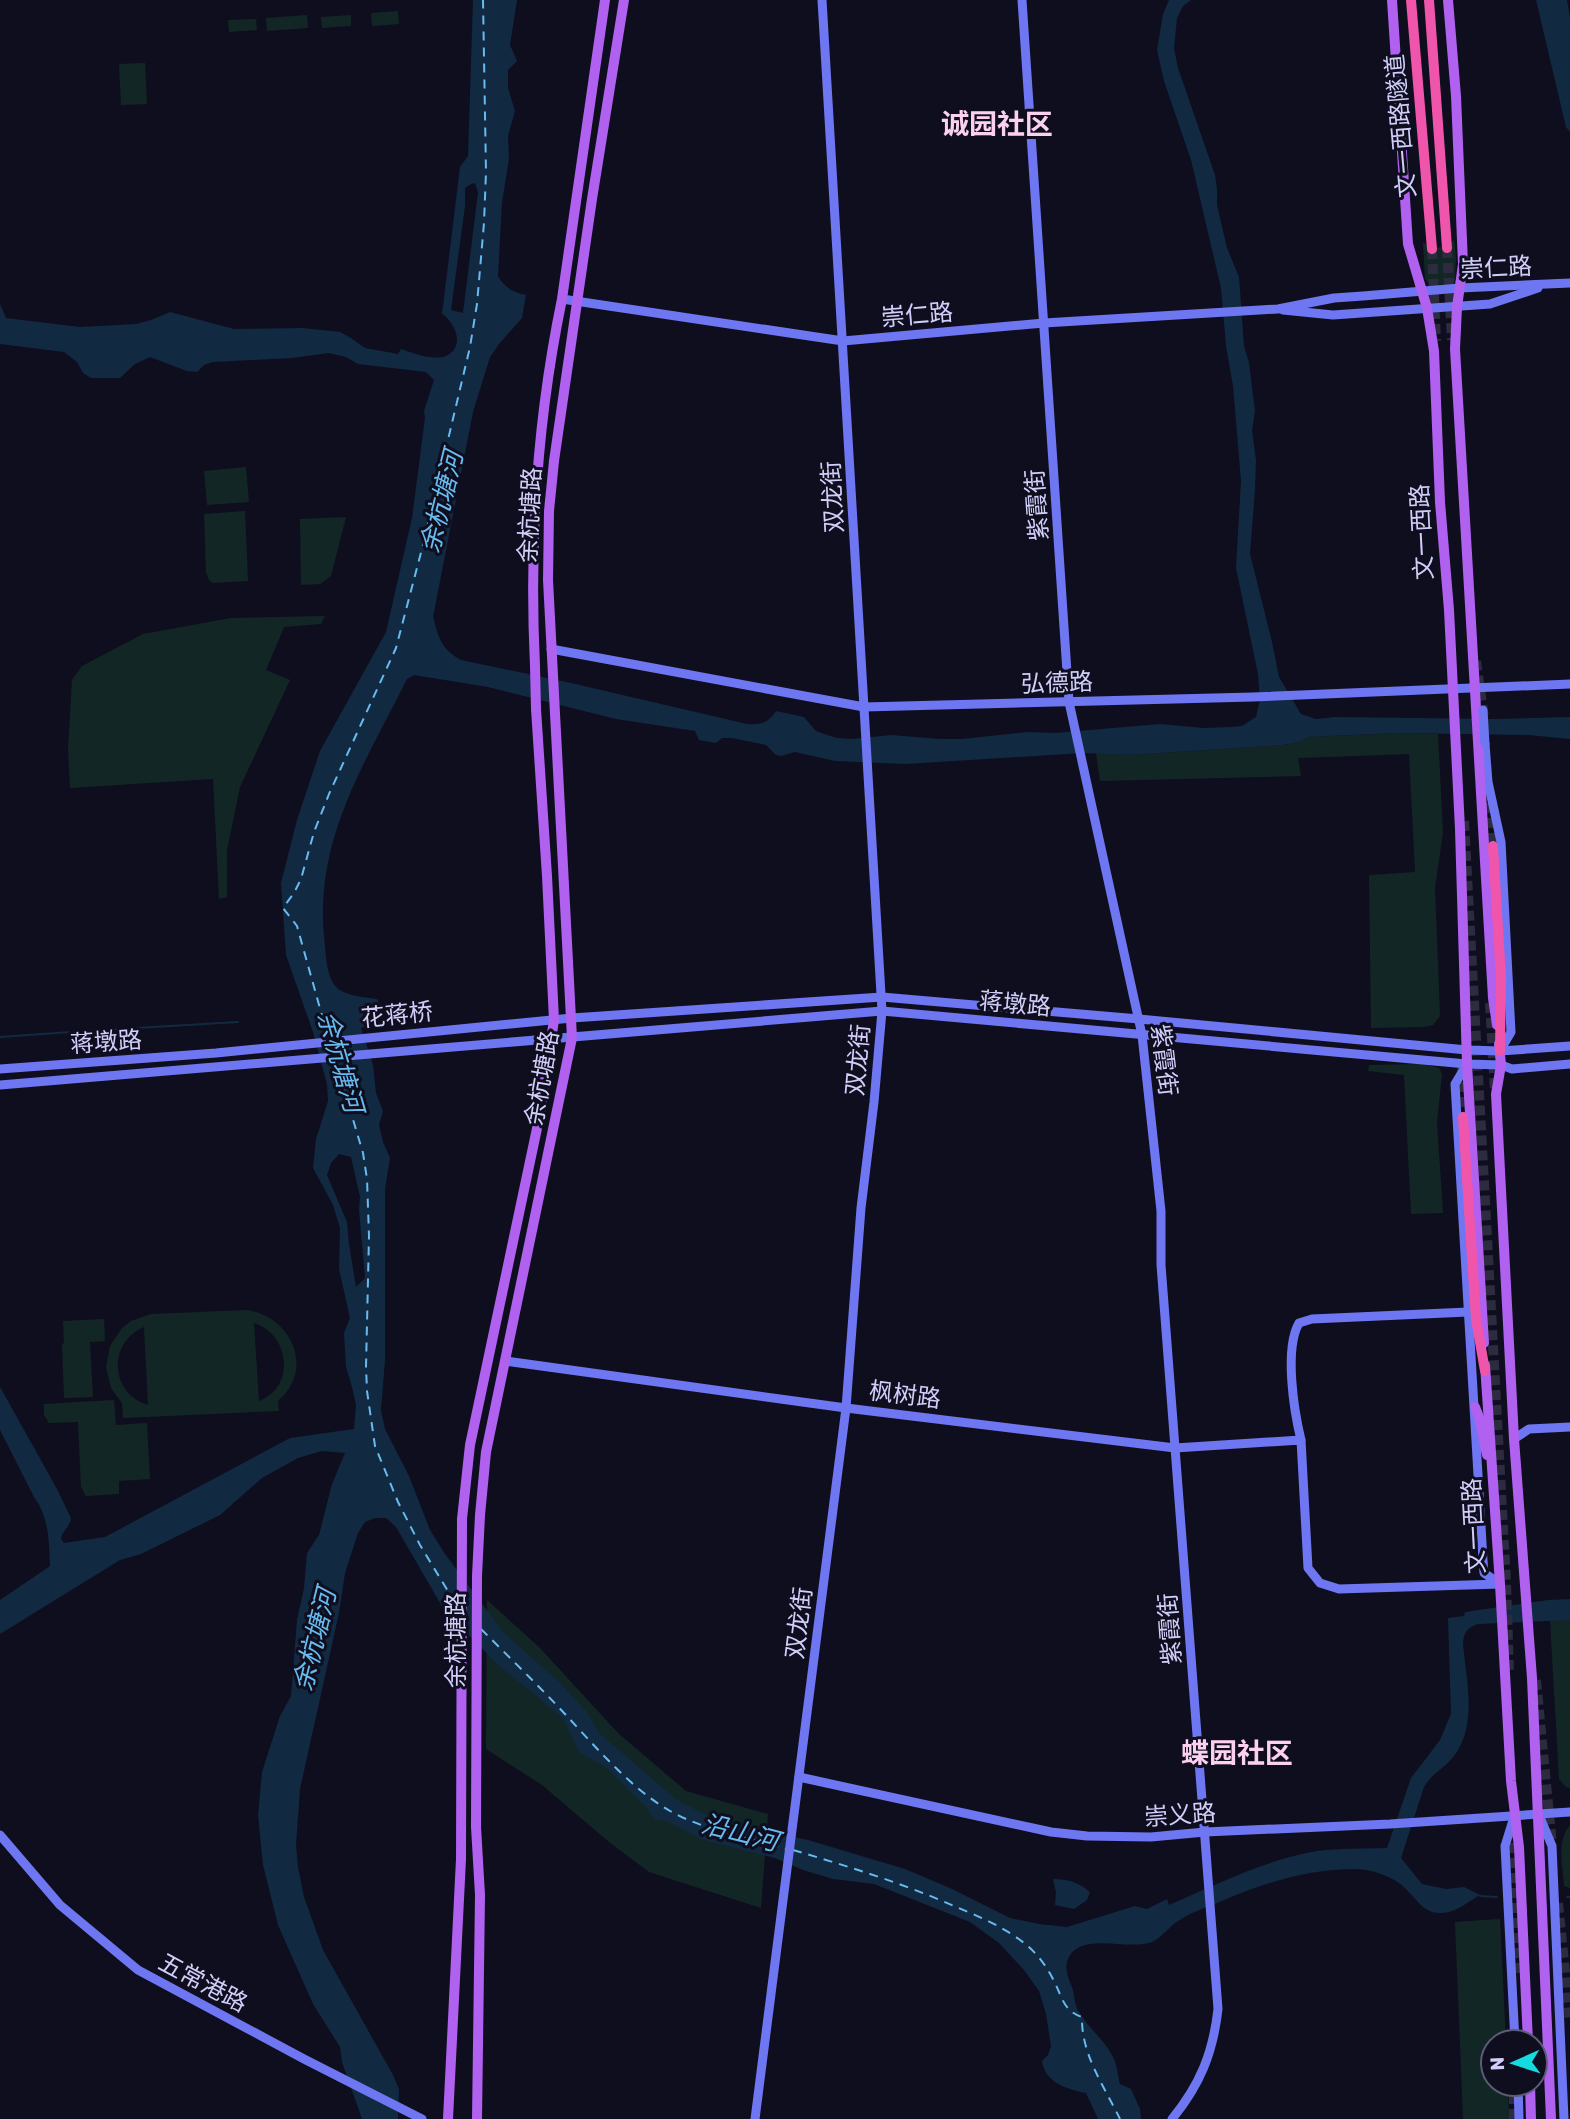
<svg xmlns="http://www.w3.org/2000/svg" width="1570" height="2119" font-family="Rubik,'Noto Sans SC',sans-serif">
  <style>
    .green { fill: #122725; fill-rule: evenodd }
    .water { fill: #122942; fill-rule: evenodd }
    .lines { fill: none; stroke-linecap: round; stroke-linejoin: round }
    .stream { stroke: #122942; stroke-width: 2 }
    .ferry { stroke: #67bbf1; stroke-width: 2; stroke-dasharray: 9 7; stroke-linecap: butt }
    .highway-tunnel { stroke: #2c2b3f; stroke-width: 10; stroke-dasharray: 10 5; stroke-linecap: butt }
    .secondary { stroke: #6f76f1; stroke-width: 9 }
    .primary { stroke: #b061f0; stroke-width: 10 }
    .highway { stroke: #ef56ab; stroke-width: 10 }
    .secondary-bridge { stroke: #6f76f1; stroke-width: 9 }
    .primary-bridge { stroke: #b061f0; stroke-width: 10 }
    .labels { text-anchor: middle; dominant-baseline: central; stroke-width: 6; stroke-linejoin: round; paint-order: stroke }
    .street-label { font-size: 24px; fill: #d1cffa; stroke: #0f0e1e }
    .water-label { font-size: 26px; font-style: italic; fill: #67bbf1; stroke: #0f0e1e }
    .quarter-label { font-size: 28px; font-weight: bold; fill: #fbd1ef; stroke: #0f0e1e }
  </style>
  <rect width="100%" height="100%" fill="#0f0e1e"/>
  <g class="green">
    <path d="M398 11 399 24 372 26 371 13Z"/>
    <path d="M307 15 308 28 267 31 266 18Z"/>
    <path d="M351 15V26L322 28 321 17Z"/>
    <path d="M256 19 257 30 229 32 228 20Z"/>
    <path d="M145 63 147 104 121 105 119 64Z"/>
    <path d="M1454 240 1456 257 1455 281 1453 284 1430 285 1425 279 1423 242C1434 250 1444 249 1454 240Z"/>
    <path d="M246 467 249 502 207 505 204 471Z"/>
    <path d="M245 511 248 581 213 583 209 580 206 572 204 514Z"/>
    <path d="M346 517 331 576 320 584 301 585 300 519Z"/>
    <path d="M325 616 321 624 284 627 266 670 290 680 240 787 227 850V897L219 899 213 779 70 788 68 750 72 680 82 666 143 634 231 618Z"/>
    <path d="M1398 733 1438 734 1443 832 1435 888 1440 1016 1433 1025 1423 1027 1371 1028 1369 875 1415 872 1409 754 1298 758 1301 776 1100 781 1096 753 1129 755 1283 745 1300 742 1307 737Z"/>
    <path d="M1423 1064 1439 1068 1442 1074 1437 1122 1443 1213 1411 1214 1404 1075 1368 1071 1369 1065Z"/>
    <path d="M247 1310C292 1317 315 1369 278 1401L279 1411 123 1418 122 1403 111 1388 106 1367 110 1346 122 1328 131 1321 151 1314ZM254 1323C290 1334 296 1387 259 1401ZM144 1327 148 1404V1405C109 1393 108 1342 144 1327Z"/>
    <path d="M104 1319 105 1341 90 1342 93 1397 64 1398 62 1344 64 1343 63 1321Z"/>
    <path d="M114 1400 116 1425 147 1423 150 1479 119 1481V1494L86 1496 81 1487 78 1422 49 1423 44 1415V1404Z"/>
    <path d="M487 1600 539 1647 619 1734 686 1791 768 1814 761 1908 649 1872 609 1842 542 1785 486 1749Z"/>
    <path d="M1550 1620H1570V1788L1566 1787 1559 1779Z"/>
    <path d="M1570 1825V1888L1564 1886C1563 1867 1556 1842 1570 1825Z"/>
    <path d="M1500 1919 1506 2042H1493V2084H1508L1509 2119H1463L1455 1922Z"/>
  </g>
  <g class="water">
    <path d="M473 0H517L510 45 517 61 508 70V88L515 111 508 136 509 159 502 202 498 276C505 288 513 292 526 295L522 318 499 344 490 357 473 412 433 617C439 638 441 649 461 660L571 683 747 724C761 725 768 723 776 711L804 717 816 731 824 734 837 738 851 739 892 735 940 739H962L1028 732 1055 733 1160 724 1204 728 1231 727 1242 726 1256 717 1260 700 1258 674 1236 568 1241 481 1233 386 1226 346 1221 288 1191 160 1164 81 1157 50 1163 14 1169 0H1191L1183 6 1177 18 1174 48 1178 68 1215 175 1217 189V205L1227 248 1239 277 1244 346 1249 363 1255 411 1252 431 1256 460 1255 489 1250 554 1272 642 1279 677 1301 714 1316 719 1335 717 1494 719 1570 717V739L1529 735 1398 733 1307 737 1300 742 1283 745 1129 755 1082 753 906 764 835 761 795 752 781 756 776 755 766 745 732 738H722L716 743 699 740 695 731 616 719 488 687 414 675 407 679C363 767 312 843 325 946 326 959 327 977 336 987 345 996 365 997 377 999L382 1008 370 1024 361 1028 373 1065 376 1093 383 1111 379 1125 383 1142 390 1158 385 1189V1360L381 1410 385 1429 409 1476 430 1530 445 1554 503 1632 560 1683 587 1712 598 1732 677 1800 716 1820 808 1840 905 1869 950 1888 1010 1918 1039 1924 1067 1927 1135 1906 1147 1909 1167 1899 1169 1905C1214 1885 1268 1859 1317 1851 1340 1848 1364 1849 1387 1848L1411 1778 1440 1740 1451 1714 1448 1618 1464 1616 1465 1612 1548 1600 1570 1599V1620L1478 1624C1467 1628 1464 1632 1463 1643 1466 1679 1478 1725 1454 1756 1445 1768 1432 1773 1424 1787L1401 1858 1422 1884 1446 1889 1464 1887 1480 1895C1471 1900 1461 1908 1452 1911 1423 1920 1418 1897 1399 1883 1388 1875 1369 1869 1355 1869 1306 1869 1261 1884 1217 1903 1204 1908 1190 1913 1178 1921 1170 1926 1163 1936 1154 1941 1131 1953 1077 1928 1067 1962 1065 1970 1069 1980 1072 1987 1075 1996 1074 2005 1079 2012 1089 2029 1106 2041 1114 2059 1117 2066 1118 2076 1120 2084L1131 2089 1140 2109 1141 2119H1098L1086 2093C1067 2089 1045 2083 1042 2061L1048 2055 1051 2046 1046 2014 1039 1991 1024 1970 999 1943 970 1922 874 1884 833 1879 803 1870 775 1858 701 1839 667 1821 654 1819 648 1809 607 1768 579 1752 563 1718 497 1664 443 1608 396 1527 386 1518H375L365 1522 358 1533 345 1573 339 1613 300 1789 296 1845 298 1867 304 1897 323 1950 393 2075 399 2089 398 2119H362L342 2062 340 2047 313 2004 278 1925 263 1865 258 1815 262 1772 280 1716 291 1696 297 1620 304 1588 307 1553 319 1535 332 1484 345 1453 322 1451 298 1458 262 1478 220 1515 141 1554 120 1560 0 1634V1600L50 1566C49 1541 49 1517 34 1497L0 1430V1387L57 1489 71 1518C70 1527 62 1531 61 1539L64 1543 105 1537 290 1438 354 1429 356 1405 352 1387 346 1367 344 1333 350 1318 339 1269 340 1228 333 1205 313 1168 316 1139 328 1101 327 1084 313 1032 286 955 281 883 297 820 320 751 386 632 412 518 425 418 424 411 434 380 426 372 358 364 346 357 329 353 292 358 213 362 204 365 197 372 187 371 150 357 135 364 120 378H91L83 373 77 362 64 352 0 344V304L6 318 80 327 136 324 151 320 170 312 234 329 303 328 340 332 351 338 365 348 398 354 401 349C413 353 433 361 446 356 466 347 455 322 442 314L460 167 468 156ZM475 183 478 192 463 313 451 310 465 206V188L471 184ZM339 1154 351 1157 360 1197 359 1210 365 1278 356 1287 349 1244 347 1222 327 1175 331 1163Z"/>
    <path d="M1536 0H1567L1570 18V132L1566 127Z"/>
    <path d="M1053 1879C1068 1879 1078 1882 1090 1892L1087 1900 1074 1909 1055 1905 1056 1892Z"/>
  </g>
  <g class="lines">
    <g class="stream">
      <path d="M85 1031 238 1022"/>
      <path d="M0 1037 71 1032"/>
      <path d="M1480 1896 1497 1897"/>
      <path d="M1567 1897H1570"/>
    </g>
    <g class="ferry">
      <path d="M328 1037 297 926 283 908 294 893 301 879 314 832 329 794 396 648 424 541 470 347 477 304 484 223 486 172 483 0"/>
      <path d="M335 1059 363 1153 367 1179 369 1236 366 1367 367 1391 375 1446 398 1502 420 1545 457 1606"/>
      <path d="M481 1629C509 1657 537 1684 564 1713 595 1746 630 1788 670 1811 703 1830 750 1838 787 1849"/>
      <path d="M793 1850C847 1866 902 1883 954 1906 978 1916 1004 1927 1024 1943 1037 1953 1047 1967 1054 1981 1062 1996 1063 2011 1082 2017 1081 2054 1104 2086 1120 2119"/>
    </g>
    <g class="highway-tunnel">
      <path d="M1447 248 1452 340"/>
      <path d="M1432 249 1436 341"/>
      <path d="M1476 661 1484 718"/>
      <path d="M1490 803 1493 846"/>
      <path d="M1464 821 1506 1582 1509 1672"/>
      <path d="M1490 1003 1495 1091"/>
      <path d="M1462 1067 1463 1117"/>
      <path d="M1536 1680 1552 1845"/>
      <path d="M1513 1828 1515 1976"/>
      <path d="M1558 1903 1570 2022"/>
      <path d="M1514 2119V2090"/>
    </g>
    <g class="secondary">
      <path d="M1022 0 1069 702 1142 1035 1161 1211V1265L1218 2009C1213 2053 1200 2085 1172 2119"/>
      <path d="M562 299 843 341 1044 323 1278 309 1334 298 1363 296 1460 288 1570 283"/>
      <path d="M1283 310 1333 315 1490 304 1538 288"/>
      <path d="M551 649 864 707 1253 697 1570 684"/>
      <path d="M1485 744 1488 782 1501 842 1511 1032 1500 1051"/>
      <path d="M1467 1064 1455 1084 1483 1560 1484 1573 1499 1583"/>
      <path d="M0 1069 216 1053 572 1018 882 997 1139 1019 1467 1050 1500 1051 1570 1046"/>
      <path d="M0 1085 882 1011 1467 1064 1501 1065 1512 1069 1570 1064"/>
      <path d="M505 1361 846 1408 1175 1448 1301 1440 1308 1568 1320 1583 1339 1589 1500 1584"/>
      <path d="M1514 1439 1529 1429 1570 1427"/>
      <path d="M1301 1440C1294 1411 1284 1349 1299 1323L1312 1319 1468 1312"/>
      <path d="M799 1777 1051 1832 1087 1836 1151 1837 1205 1832 1390 1824 1570 1812"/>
      <path d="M1539 1815 1552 1846 1564 2119"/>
      <path d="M1514 1817 1505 1846 1515 2042"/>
      <path d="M0 1835 60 1905 138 1970 304 2059 422 2119"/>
      <path d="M1518 2084 1519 2119"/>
      <path d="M755 2119 846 1408 861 1208 874 1102 882 1011 822 0"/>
    </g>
    <g class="primary">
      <path d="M1392 0 1408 244 1427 308 1434 351 1440 502 1449 610 1460 829 1467 1064 1484 1343"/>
      <path d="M1448 0 1456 96 1463 264 1457 307 1455 349 1493 998 1497 1025"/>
      <path d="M535 666C529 542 537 420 562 299L605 0"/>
      <path d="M1499 1044 1501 1065 1496 1094 1514 1439 1532 1678 1551 2119"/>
      <path d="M1485 1365 1500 1584 1511 1781 1519 1847 1528 2042"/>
      <path d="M1475 1407 1479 1417 1487 1455"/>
      <path d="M1530 2084 1531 2119"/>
      <path d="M448 2119 461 1859 462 1519 470 1445 539 1119 554 1020 547 876 536 709"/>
      <path d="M477 2119 480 1895 476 1827 477 1576 480 1515 486 1452 572 1038 548 580 549 511 554 461 592 199 624 0"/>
    </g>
    <g class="highway">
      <path d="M1411 0 1432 249"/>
      <path d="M1429 0 1447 248"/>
      <path d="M1493 846 1501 978 1500 1051"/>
      <path d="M1463 1117 1476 1319 1485 1371"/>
    </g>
    <path class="secondary-bridge" d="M1483 710 1485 744"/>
    <path class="primary-bridge" d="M535 666 536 709"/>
  </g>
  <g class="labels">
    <g class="street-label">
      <text transform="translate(1401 126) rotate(-95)">文一西路隧道</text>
      <text transform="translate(1496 268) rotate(-3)">崇仁路</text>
      <text transform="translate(917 315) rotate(-5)">崇仁路</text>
      <text transform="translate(833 497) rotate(-93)">双龙街</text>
      <text transform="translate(1037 505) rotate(-94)">紫霞街</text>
      <text transform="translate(530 515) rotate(-87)">余杭塘路</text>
      <text transform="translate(1422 532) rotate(-93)">文一西路</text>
      <text transform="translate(1057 683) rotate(-2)">弘德路</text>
      <text transform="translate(1015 1004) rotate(5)">蒋墩路</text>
      <text transform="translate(397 1015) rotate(-6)">花蒋桥</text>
      <text transform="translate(106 1042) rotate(-4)">蒋墩路</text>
      <text transform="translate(858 1060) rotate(-85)">双龙街</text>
      <text transform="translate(1164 1060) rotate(83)">紫霞街</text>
      <text transform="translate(542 1078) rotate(-80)">余杭塘路</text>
      <text transform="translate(905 1395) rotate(7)">枫树路</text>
      <text transform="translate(1474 1526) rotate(-93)">文一西路</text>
      <text transform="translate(799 1623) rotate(-83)">双龙街</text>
      <text transform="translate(1170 1629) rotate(-94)">紫霞街</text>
      <text transform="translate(456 1640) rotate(-90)">余杭塘路</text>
      <text transform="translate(1180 1815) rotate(-4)">崇义路</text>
      <text transform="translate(203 1983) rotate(28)">五常港路</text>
    </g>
    <g class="water-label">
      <text transform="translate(442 502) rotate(-76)">余杭塘河</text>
      <text transform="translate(340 1062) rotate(74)">余杭塘河</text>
      <text transform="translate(315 1640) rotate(-76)">余杭塘河</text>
      <text transform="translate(740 1833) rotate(14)">沿山河</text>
    </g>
    <g class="quarter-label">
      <text x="997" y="124">诚园社区</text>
      <text x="1237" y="1753">蝶园社区</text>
    </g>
  </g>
  <g transform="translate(1514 2063) rotate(267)"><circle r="33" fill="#0f0e1e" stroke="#5d5b76" stroke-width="2"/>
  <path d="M0-5L12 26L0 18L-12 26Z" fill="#15dbe0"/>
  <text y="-10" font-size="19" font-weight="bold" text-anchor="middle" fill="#d1cffa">N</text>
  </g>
</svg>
